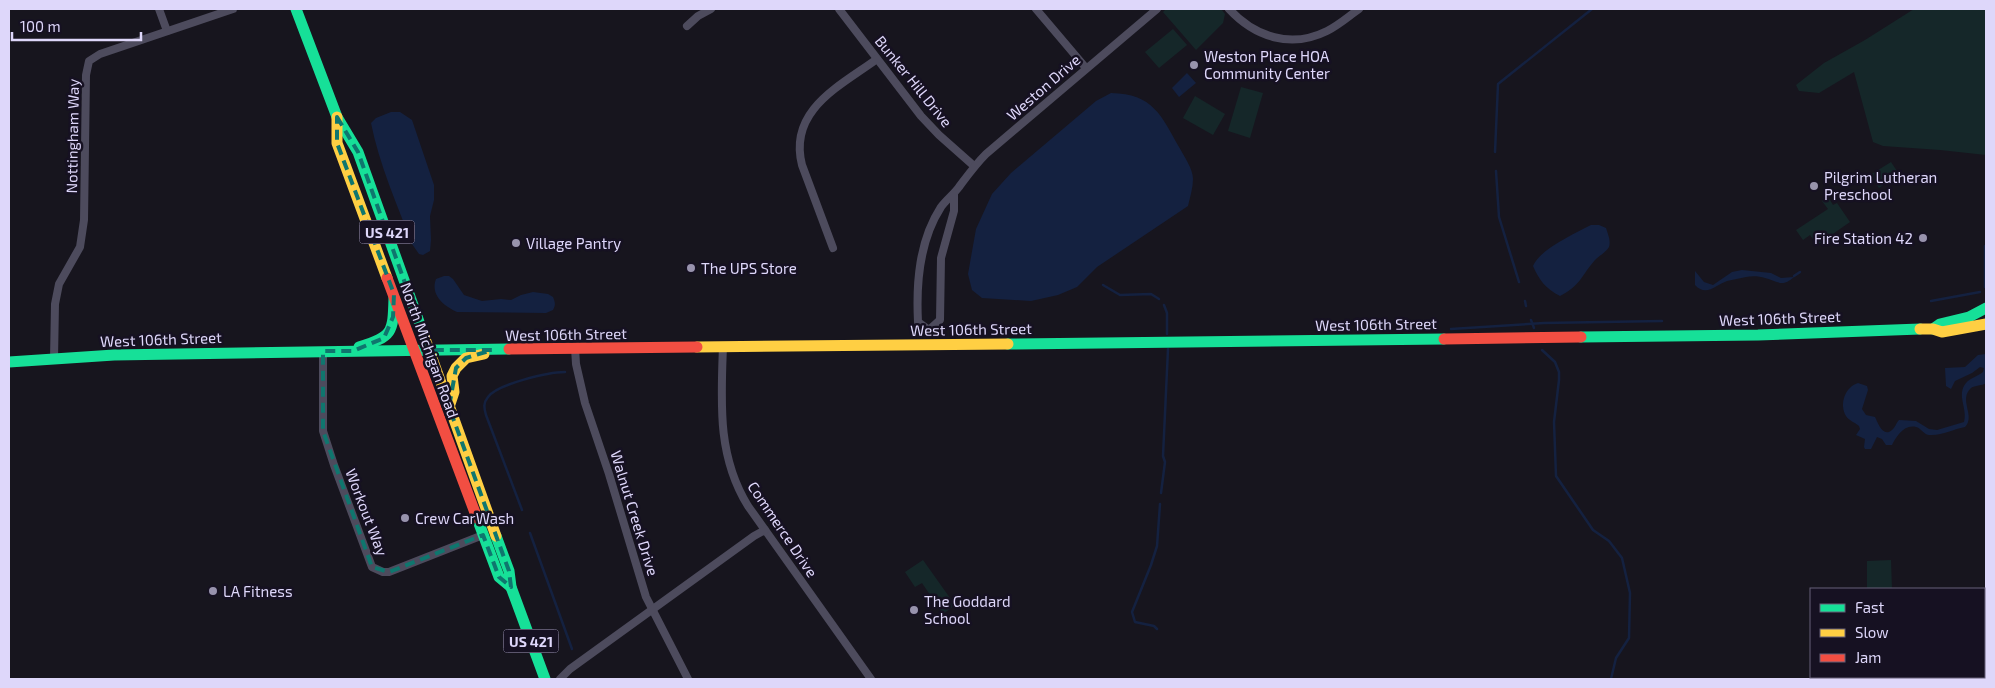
<svg xmlns="http://www.w3.org/2000/svg" width="1995" height="688" font-family="'Exo 2',sans-serif">
  <style>
    .green { fill: #152729 }
    .water { fill: #142140 }
    .lines { fill: none; stroke-linecap: round; stroke-linejoin: round }
    .stream { stroke: #142140; stroke-width: 2.5 }
    .street { stroke: #4d4b5d; stroke-width: 8 }
    .fast { stroke: #16e098; stroke-width: 11 }
    .slow { stroke: #ffcf43; stroke-width: 11 }
    .jam { stroke: #f24e42; stroke-width: 11 }
    .marked { fill: none; stroke: #0f766e; stroke-width: 4; stroke-dasharray: 10 6; stroke-linejoin: round }
    .poi-dot { fill: #9893ad; stroke: #161122; stroke-width: 2 }
    .labels { text-anchor: middle; dominant-baseline: central; stroke-width: 5; stroke-linejoin: round; paint-order: stroke }
    .shield { fill: #161122; stroke: #a29cb9; stroke-width: 1 }
    .shield-label { font-size: 14px; font-weight: bold; fill: #ded7fa }
    .poi-label { font-size: 15px; fill: #ded7fa; stroke: #161122; text-anchor: start }
    .street-label { font-size: 15px; fill: #ded7fa; stroke: #161122 }
  </style>
  <rect width="100%" height="100%" fill="#17151e"/>
  <g class="green">
    <path d="M1166 9H1221L1225 14 1223 23 1196 50 1163 12Z"/>
    <path d="M1914 9H1986V155L1940 150 1883 146 1873 142 1854 72 1819 93 1799 91 1796 85 1824 63 1865 40Z"/>
    <path d="M1173 29 1187 45 1159 68 1145 52Z"/>
    <path d="M1241 87 1263 93 1250 138 1228 131Z"/>
    <path d="M1195 96 1225 114 1213 135 1183 118Z"/>
    <path d="M1891 162 1899 174 1879 188 1870 175Z"/>
    <path d="M1828 197 1833 205 1837 203 1850 222 1817 245 1810 235 1803 240 1796 230 1828 209 1822 201Z"/>
    <path d="M923 560 955 605 943 614 922 583 915 587 905 572Z"/>
    <path d="M1891 560 1892 589H1867V561Z"/>
  </g>
  <g class="water">
    <path d="M1187 73 1196 83 1179 97 1172 88Z"/>
    <path d="M1111 93C1153 94 1161 115 1179 147 1184 156 1193 169 1193 179 1193 188 1190 197 1188 206L1097 267 1077 287 1058 295 1031 301 982 298 972 290 968 274 976 229 992 194 1011 173 1096 101Z"/>
    <path d="M391 112H400L412 120 434 185V200L430 216 431 240 430 251 423 255 419 254 412 244C397 204 379 164 371 123L376 118Z"/>
    <path d="M1591 225H1599L1606 228C1608 235 1611 240 1609 247 1606 252 1599 256 1595 260 1581 276 1581 285 1560 296 1546 289 1539 280 1533 266 1540 249 1574 234 1591 225Z"/>
    <path d="M1742 270 1771 273 1781 278 1794 277C1782 288 1777 281 1765 278 1759 276 1752 276 1746 277 1740 278 1733 280 1727 281 1716 285 1706 297 1695 285V271L1704 282 1713 285 1732 272Z"/>
    <path d="M444 276H449L453 279 464 295 482 301 501 299 511 300 521 295 533 292 548 294 553 297C555 302 556 305 553 310L546 313 457 312C444 306 430 295 436 279Z"/>
    <path d="M1986 354V383C1982 386 1975 385 1971 388 1958 400 1976 416 1965 427 1953 429 1942 436 1929 435 1923 434 1921 428 1916 427 1904 424 1896 437 1892 445H1886L1882 439 1877 437 1871 449H1865L1864 447 1865 439 1856 435 1860 429 1859 426C1855 422 1849 421 1846 416 1839 404 1845 387 1858 383L1867 386 1868 390 1862 409 1866 415 1875 417C1878 423 1883 438 1892 430 1895 428 1896 423 1899 420L1916 421 1929 429 1937 430 1964 422C1968 409 1956 395 1966 383 1970 378 1978 376 1983 372L1984 368 1980 367 1972 373 1955 381 1951 389 1946 386 1945 368 1965 367 1978 355Z"/>
  </g>
  <g class="lines">
    <g class="stream">
      <path d="M1495 152 1498 84 1592 9"/>
      <path d="M1496 171 1499 217 1519 282"/>
      <path d="M1985 246V287"/>
      <path d="M1794 276 1800 272"/>
      <path d="M1103 285 1120 295 1151 294 1159 299"/>
      <path d="M1525 301 1526 306"/>
      <path d="M1931 301 1980 292"/>
      <path d="M1164 305 1167 313V334"/>
      <path d="M1531 320 1534 328"/>
      <path d="M1405 329H1437"/>
      <path d="M1451 329 1544 323 1662 321"/>
      <path d="M1542 350 1555 362 1559 372V380L1554 422 1556 476 1593 530 1609 541 1622 558 1630 593 1629 638 1616 658 1611 679"/>
      <path d="M1161 493 1165 462 1163 456 1168 349"/>
      <path d="M522 510 486 415C484 408 483 403 488 397 497 384 549 372 565 372"/>
      <path d="M530 533 572 649"/>
      <path d="M1157 629 1154 626 1135 622 1132 612 1151 565 1157 546 1160 504"/>
    </g>
    <g class="street">
      <path d="M159 9 167 31"/>
      <path d="M839 9 921 116 939 135 974 166"/>
      <path d="M1036 9 1086 68"/>
      <path d="M1229 9C1255 37 1291 49 1327 31 1339 25 1349 16 1359 9"/>
      <path d="M687 26 698 16 711 9"/>
      <path d="M833 248 802 165C788 110 840 86 877 59"/>
      <path d="M929 330 918 322C916 283 919 241 941 207 946 200 954 194 959 187 968 175 975 165 986 154L1157 9"/>
      <path d="M929 330 940 320 941 258 954 211V194"/>
      <path d="M723 346C721 402 717 456 748 506L871 679"/>
      <path d="M575 348 576 364 585 403 609 474 646 597 688 679"/>
      <path d="M323 351V431L334 465 372 567 383 572H389L483 535"/>
      <path d="M54 359 55 304 59 284 80 247 84 220 86 75 89 61 100 54 233 9"/>
      <path d="M560 679 570 669 754 536 765 530"/>
    </g>
    <g class="fast">
      <path d="M296 9 337 117 358 152 423 333"/>
      <path d="M1933 329 1940 324 1969 317 1986 308"/>
      <path d="M1581 337 1758 335 1920 329"/>
      <path d="M1008 344 1444 339"/>
      <path d="M359 347C393 336 393 333 394 298"/>
      <path d="M9 362 114 355 509 349"/>
      <path d="M477 518 499 577 511 587"/>
      <path d="M496 536 509 571 511 587 545 679"/>
    </g>
    <g class="slow">
      <path d="M337 117V143L387 278"/>
      <path d="M1920 329H1933L1942 332 1986 324"/>
      <path d="M423 333 496 536"/>
      <path d="M697 347 1008 344"/>
      <path d="M449 407 454 392 452 376 456 368 466 358 484 354"/>
    </g>
    <g class="jam">
      <path d="M387 278 477 518"/>
      <path d="M1444 339 1581 337"/>
      <path d="M509 349 697 347"/>
    </g>
  </g>
  <path class="marked" d="M337 117 358 152 429 350H492L466 358 456 368 449 407 509 571 511 587 499 577 483 535 389 572 372 567 323 431V351H353L384 338 393 317 394 294 337 143Z"/>
  <g class="poi-dot">
    <circle cx="1194" cy="65" r="5"/>
    <circle cx="1814" cy="186" r="5"/>
    <circle cx="1923" cy="238" r="5"/>
    <circle cx="516" cy="243" r="5"/>
    <circle cx="691" cy="268" r="5"/>
    <circle cx="405" cy="518" r="5"/>
    <circle cx="213" cy="591" r="5"/>
    <circle cx="914" cy="610" r="5"/>
  </g>
  <g class="labels">
    <g class="shield">
      <rect x="359.5" y="220.5" width="55" height="23" rx="4"/>
      <rect x="503.5" y="629.5" width="55" height="23" rx="4"/>
    </g>
    <g class="shield-label">
      <text x="387" y="232">US 421</text>
      <text x="531" y="641">US 421</text>
    </g>
    <g class="poi-label">
      <text x="1204" y="56">Weston Place HOA<tspan x="1204" dy="17">Community Center</tspan></text>
      <text x="1824" y="177">Pilgrim Lutheran<tspan x="1824" dy="17">Preschool</tspan></text>
      <text x="1913" y="238" text-anchor="end">Fire Station 42</text>
      <text x="526" y="243">Village Pantry</text>
      <text x="701" y="268">The UPS Store</text>
      <text x="415" y="518">Crew CarWash</text>
      <text x="223" y="591">LA Fitness</text>
      <text x="924" y="601">The Goddard<tspan x="924" dy="17">School</tspan></text>
    </g>
    <g class="street-label">
      <text transform="translate(914 81) rotate(51)">Bunker Hill Drive</text>
      <text transform="translate(1043 87) rotate(-41)">Weston Drive</text>
      <text transform="translate(72 136) rotate(-89)">Nottingham Way</text>
      <text transform="translate(1780 318) rotate(-2)">West 106th Street</text>
      <text transform="translate(1376 324) rotate(-1)">West 106th Street</text>
      <text transform="translate(971 329) rotate(-1)">West 106th Street</text>
      <text transform="translate(566 334) rotate(-1)">West 106th Street</text>
      <text transform="translate(161 339) rotate(-2)">West 106th Street</text>
      <text transform="translate(430 350) rotate(70)">North Michigan Road</text>
      <text transform="translate(367 512) rotate(69)">Workout Way</text>
      <text transform="translate(635 513) rotate(73)">Walnut Creek Drive</text>
      <text transform="translate(783 529) rotate(56)">Commerce Drive</text>
    </g>
  </g>
  <rect width="1995" height="688" fill="none" stroke="#ded7fa" stroke-width="20"/>
  <rect x="1810" y="588" width="175" height="90" fill="#161122" stroke="#666078"/>
  <rect x="1820" y="604" width="25" height="8" fill="#16e098" stroke="#666078"/>
  <text x="1855" y="613" font-size="15" fill="#ded7fa">Fast</text>
  <rect x="1820" y="629" width="25" height="8" fill="#ffcf43" stroke="#666078"/>
  <text x="1855" y="638" font-size="15" fill="#ded7fa">Slow</text>
  <rect x="1820" y="654" width="25" height="8" fill="#f24e42" stroke="#666078"/>
  <text x="1855" y="663" font-size="15" fill="#ded7fa">Jam</text>
  <path d="M12 32v8h129v-8" fill="none" stroke="#ded7fa" stroke-width="2.5"/>
  <text x="20" y="32" font-size="15" fill="#ded7fa" stroke="#161122" stroke-width="4" paint-order="stroke">100 m</text>
</svg>
